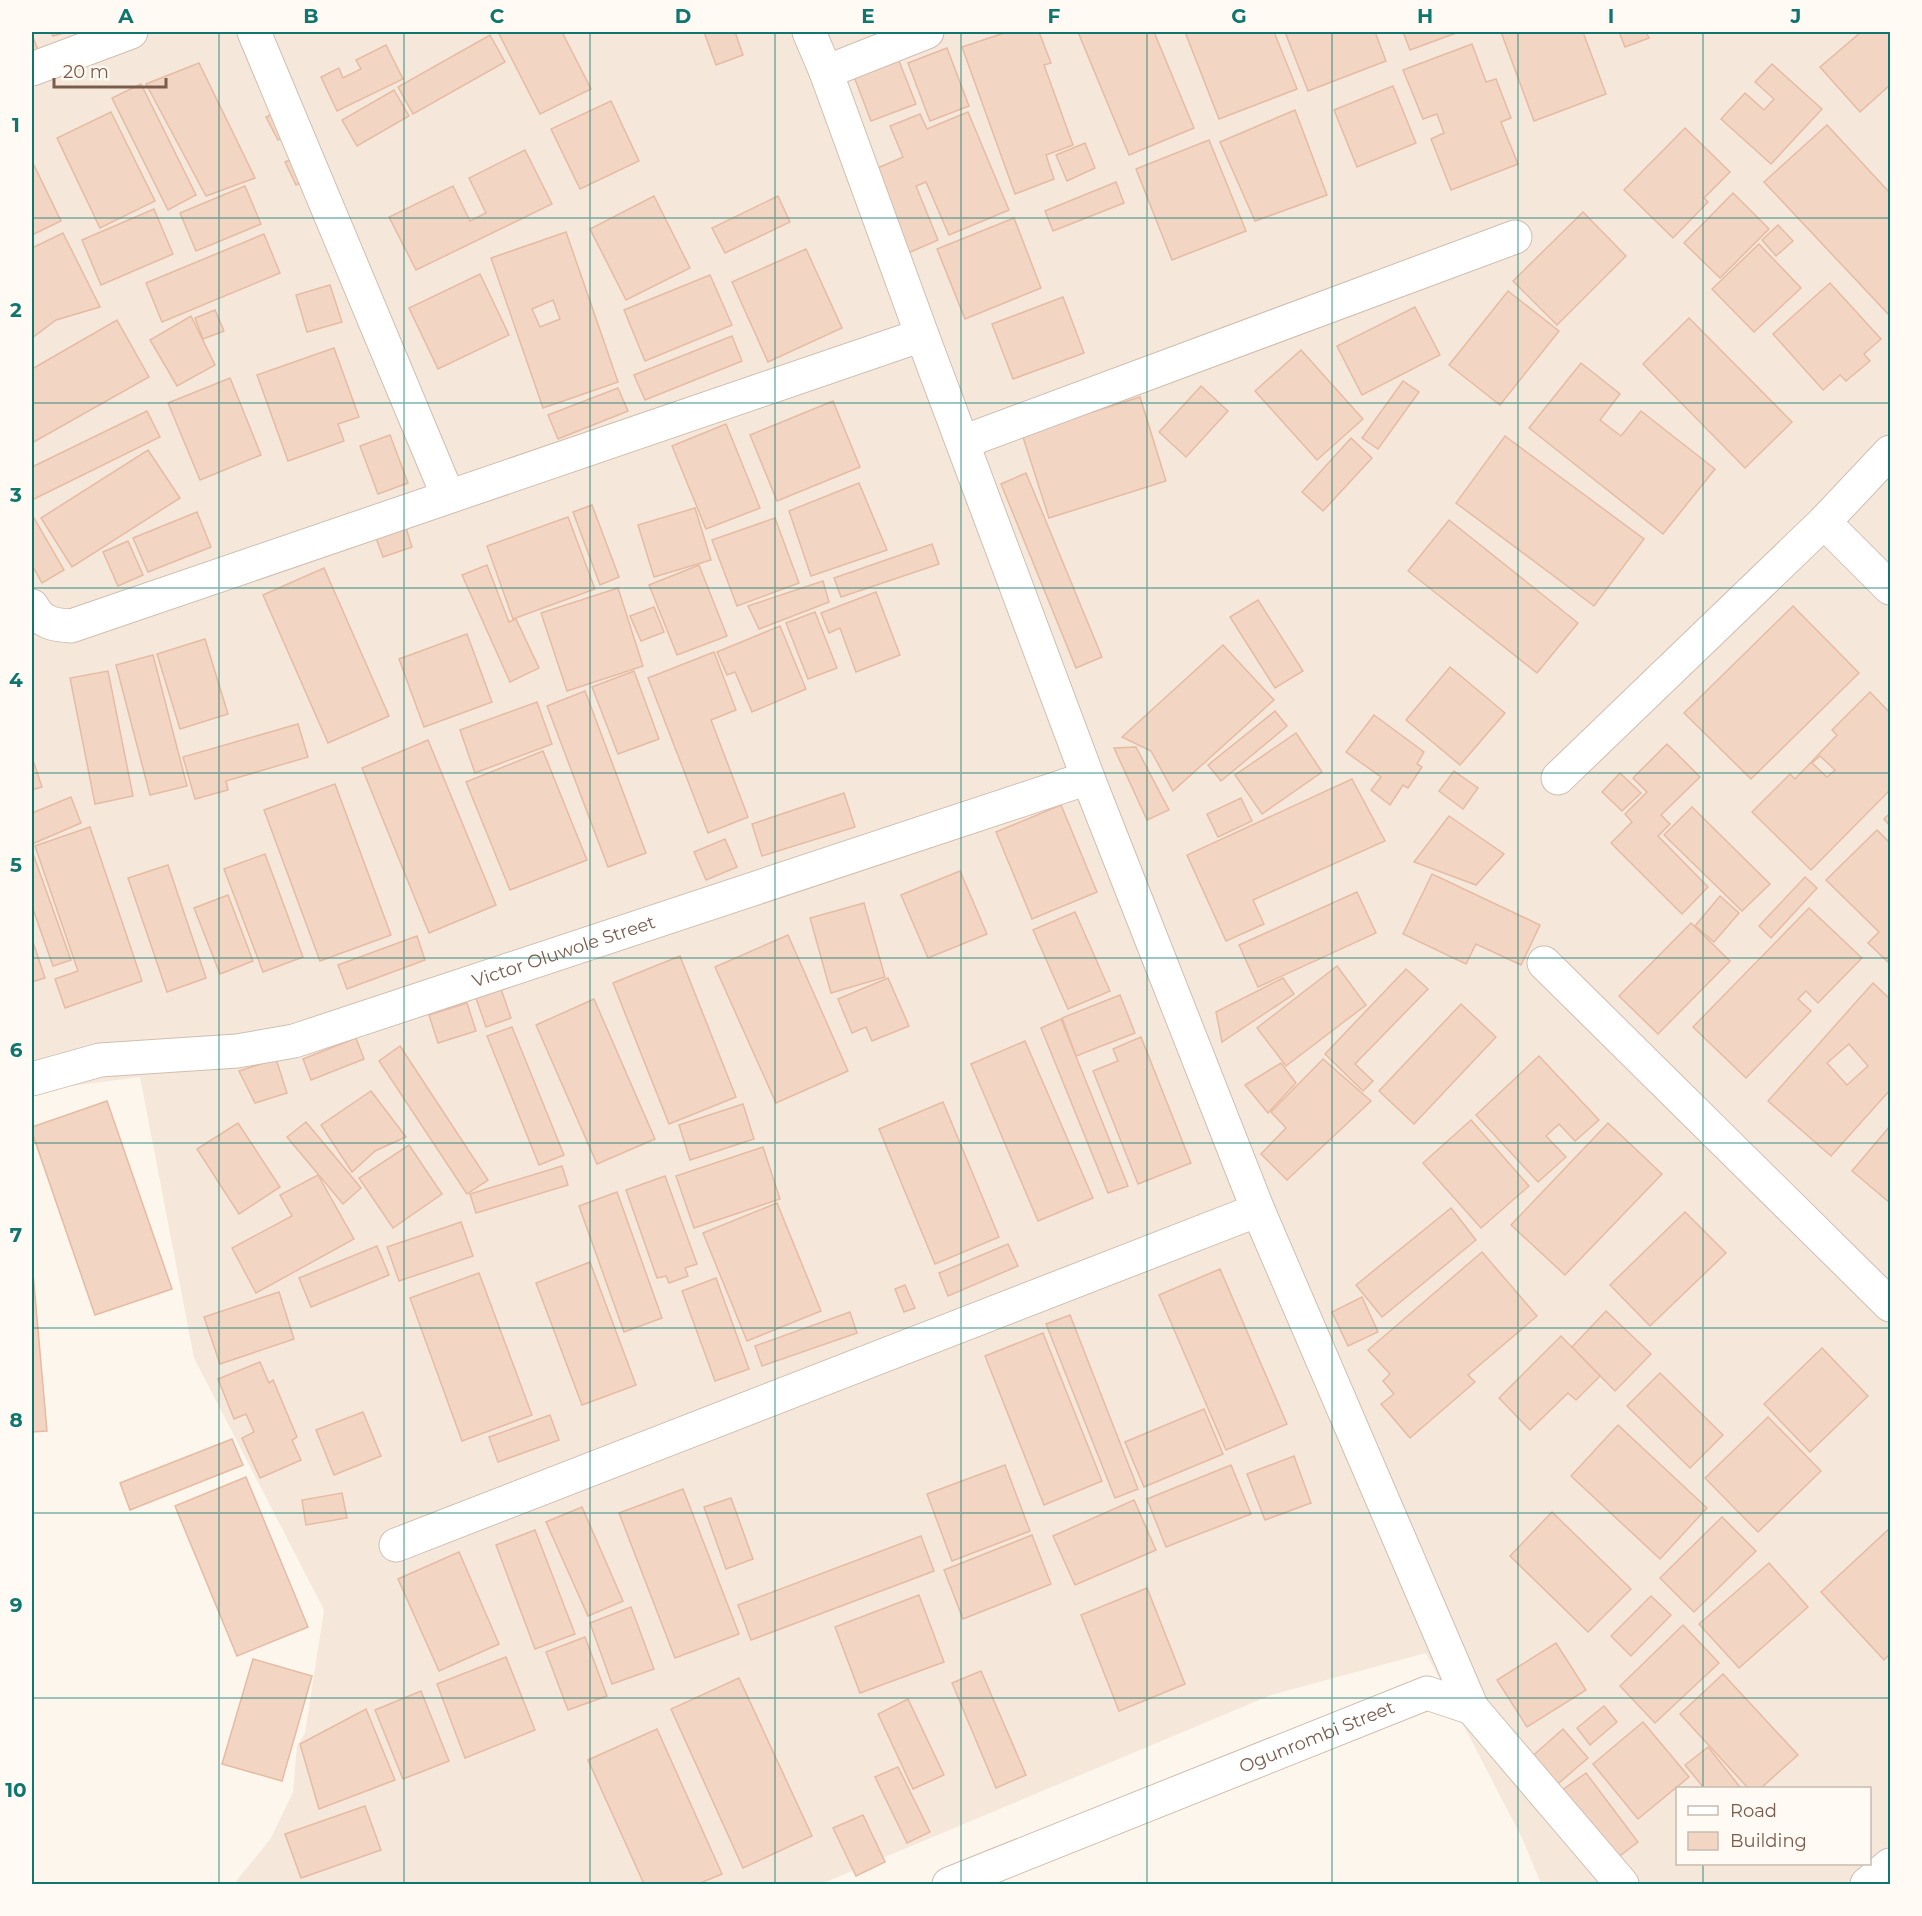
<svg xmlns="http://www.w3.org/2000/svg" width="1922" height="1916" font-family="Montserrat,sans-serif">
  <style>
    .residential { fill: #f5e8da; fill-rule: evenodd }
    .building { fill: #f3d5c3; stroke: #e6bba3; stroke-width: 1.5; fill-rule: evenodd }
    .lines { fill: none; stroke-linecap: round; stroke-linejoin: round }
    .minor-casing { stroke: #d1beb0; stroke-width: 35 }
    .minor { stroke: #fff; stroke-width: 33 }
    .grid { fill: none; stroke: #0f766e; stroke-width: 1.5; stroke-opacity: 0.55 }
    .labels { text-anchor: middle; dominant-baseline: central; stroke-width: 5; stroke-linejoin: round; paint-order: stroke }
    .street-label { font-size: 18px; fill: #7a5c4d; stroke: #fffaf3 }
    .neatline { fill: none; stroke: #0f766e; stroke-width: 2 }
    .grid-label { font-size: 20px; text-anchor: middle; font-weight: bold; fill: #0f766e }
  </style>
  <rect width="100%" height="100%" fill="#fdf6ec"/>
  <path class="residential" d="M32 32H1890V1884H1541L1522 1838 1426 1653 1271 1695 821 1884H234L271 1838 293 1792 297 1746 305 1733 324 1610 194 1358 140 1077 32 1091ZM1678 1788H1870V1864H1678Z"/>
  <g class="building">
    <path d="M51 32H67L53 36Z"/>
    <path d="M498 32H562L591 89 540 114Z"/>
    <path d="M704 32H735L743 55 716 65Z"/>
    <path d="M1007 32H1039L1051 63 1044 65 1073 145 1046 155 1054 179 1015 194 962 47Z"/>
    <path d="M1078 32H1154L1194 128 1129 155Z"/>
    <path d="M1185 32H1274L1297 89 1219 119Z"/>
    <path d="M1285 32H1375L1386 61 1308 91Z"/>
    <path d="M1403 32H1459L1410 50Z"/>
    <path d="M1501 32H1583L1606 94 1534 121Z"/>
    <path d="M1619 32H1646L1649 38 1625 47Z"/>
    <path d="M1861 32H1890V85L1860 112 1820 67Z"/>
    <path d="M32 35 38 50 32 53Z"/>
    <path d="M490 35 505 62 413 114 398 87Z"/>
    <path d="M1472 44 1486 82 1496 79 1511 118 1501 122 1518 164 1451 190 1431 139 1444 133 1437 114 1423 119 1403 70Z"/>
    <path d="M386 45 403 79 337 111 321 77 339 68 343 78 361 69 356 60Z"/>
    <path d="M947 48 969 106 930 121 908 63Z"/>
    <path d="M897 56 916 104 871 121 853 74Z"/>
    <path d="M199 63 255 178 206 196 146 84Z"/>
    <path d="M1772 64 1822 109 1771 164 1721 119 1745 93 1764 110 1774 99 1755 82Z"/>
    <path d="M141 84 196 195 168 210 112 98Z"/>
    <path d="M1393 86 1416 143 1357 167 1334 110Z"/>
    <path d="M394 90 409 116 357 146 342 120Z"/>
    <path d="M611 101 639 161 580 189 551 129Z"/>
    <path d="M1295 110 1327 195 1255 221 1220 142Z"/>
    <path d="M111 112 155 201 100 228 57 138Z"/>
    <path d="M276 112 288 135 278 140 266 117Z"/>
    <path d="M968 112 1009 210 949 235 926 182 916 186 938 240 908 253 873 170 903 157 890 126 920 114 927 129Z"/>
    <path d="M1827 125 1890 193V316L1764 182Z"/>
    <path d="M1685 128 1730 172 1704 198 1708 202 1673 238 1624 190Z"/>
    <path d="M1209 140 1246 231 1172 260 1136 169Z"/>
    <path d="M1085 143 1095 168 1067 181 1056 155Z"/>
    <path d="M525 150 552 204 416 270 389 217 453 186 470 221 486 213 469 178Z"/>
    <path d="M295 158 306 180 296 185 285 162Z"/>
    <path d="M32 161 61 221 32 235Z"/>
    <path d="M1116 182 1124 203 1053 231 1045 211Z"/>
    <path d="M245 186 261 224 196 251 180 213Z"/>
    <path d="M1733 193 1769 229 1720 278 1684 243Z"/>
    <path d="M654 196 690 268 626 300 590 229Z"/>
    <path d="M778 196 790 222 725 253 712 228Z"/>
    <path d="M154 209 173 254 101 285 82 240Z"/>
    <path d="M1583 212 1626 256 1557 325 1513 281Z"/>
    <path d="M1014 218 1041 288 965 319 937 249Z"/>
    <path d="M1778 225 1793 241 1776 256 1762 240Z"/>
    <path d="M566 232 618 382 543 408 491 258ZM553 300 560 319 540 327 532 309Z"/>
    <path d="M63 233 100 307 56 320 32 338V248Z"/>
    <path d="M264 234 280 273 162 322 146 283Z"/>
    <path d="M1759 244 1801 288 1754 332 1712 289Z"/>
    <path d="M806 249 842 328 768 362 732 282Z"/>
    <path d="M480 274 509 335 438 369 409 308Z"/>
    <path d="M710 275 732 325 645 361 624 310Z"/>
    <path d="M1830 283 1881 339 1864 354 1870 361 1846 381 1840 375 1823 390 1773 334Z"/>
    <path d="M330 285 342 322 307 332 296 295Z"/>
    <path d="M1508 291 1559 331 1500 405 1449 365Z"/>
    <path d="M1063 297 1084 353 1013 379 992 324Z"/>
    <path d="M1415 307 1440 355 1362 395 1337 346Z"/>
    <path d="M215 310 224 331 203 339 195 318Z"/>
    <path d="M191 316 215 365 177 386 150 340Z"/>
    <path d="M1689 318 1792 422 1745 468 1643 364Z"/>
    <path d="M117 320 149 377 32 443V369Z"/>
    <path d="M732 336 742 361 645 400 634 375Z"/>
    <path d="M334 348 359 417 338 424 344 441 288 461 257 375Z"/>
    <path d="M1301 350 1363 419 1317 460 1255 391Z"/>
    <path d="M1581 363 1620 394 1600 420 1621 436 1641 411 1715 469 1663 534 1529 428Z"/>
    <path d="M230 378 261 455 200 480 168 403Z"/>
    <path d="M1403 381 1419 392 1378 449 1362 438Z"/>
    <path d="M1201 386 1228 411 1186 457 1159 432Z"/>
    <path d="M618 388 628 411 558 439 548 415Z"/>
    <path d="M1140 397 1166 481 1049 518 1022 434Z"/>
    <path d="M833 401 860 467 777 501 750 435Z"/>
    <path d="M147 411 160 437 32 500V467Z"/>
    <path d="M726 424 760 508 706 529 672 446Z"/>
    <path d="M390 435 408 483 378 494 360 446Z"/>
    <path d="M1505 436 1644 539 1594 606 1456 503Z"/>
    <path d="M1351 438 1372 458 1323 511 1302 492Z"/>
    <path d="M148 450 180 498 72 567 41 518Z"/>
    <path d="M1026 473 1102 657 1076 668 1001 484Z"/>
    <path d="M859 483 887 550 811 576 789 511Z"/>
    <path d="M592 505 619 577 600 585 573 512Z"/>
    <path d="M695 508 711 560 654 577 638 525Z"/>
    <path d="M197 512 211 547 148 572 133 538Z"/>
    <path d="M568 517 595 589 513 619 487 546Z"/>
    <path d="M34 518 64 570 42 583 32 565V519Z"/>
    <path d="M775 518 799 583 737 606 712 540Z"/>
    <path d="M1449 520 1578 623 1537 673 1408 571Z"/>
    <path d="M406 528 412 547 383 557 376 538Z"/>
    <path d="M128 541 143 575 118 586 103 552Z"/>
    <path d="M932 544 939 564 841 597 834 578Z"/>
    <path d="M487 565 509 622 516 619 539 668 510 682 462 575Z"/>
    <path d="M699 565 727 636 677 655 649 585Z"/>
    <path d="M324 568 389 716 328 743 263 595Z"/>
    <path d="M823 581 829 602 759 629 748 606Z"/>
    <path d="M618 588 643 666 567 691 541 613Z"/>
    <path d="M876 592 900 655 856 672 840 628 829 633 821 613Z"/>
    <path d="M1258 600 1303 671 1275 688 1230 617Z"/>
    <path d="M1793 606 1859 673 1751 779 1684 713Z"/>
    <path d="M654 607 664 632 641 641 630 616Z"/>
    <path d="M815 612 837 668 808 679 786 623Z"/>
    <path d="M780 626 806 689 752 712 735 672 727 675 717 652Z"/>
    <path d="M467 634 492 702 424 727 399 659Z"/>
    <path d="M205 639 228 714 180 729 157 654Z"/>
    <path d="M1223 645 1274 700 1173 791 1151 751 1122 737Z"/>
    <path d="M714 652 736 710 711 720 748 817 708 833 648 678Z"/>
    <path d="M153 655 187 786 150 795 116 665Z"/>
    <path d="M1450 667 1505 713 1460 765 1406 720Z"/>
    <path d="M108 671 133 796 95 804 70 678Z"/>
    <path d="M634 671 659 739 618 754 592 687Z"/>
    <path d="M585 691 646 853 608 867 547 706Z"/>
    <path d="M1870 692 1890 713V790L1811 870 1752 812 1790 774 1795 779 1837 735 1832 730ZM1820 756 1835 770 1827 777 1812 763Z"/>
    <path d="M537 702 552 744 475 773 460 730Z"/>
    <path d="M1275 711 1287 726 1221 781 1208 765Z"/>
    <path d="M1374 715 1424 752 1417 764 1422 767 1408 788 1403 785 1390 805 1371 790 1381 777 1346 752Z"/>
    <path d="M298 724 308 757 226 781 228 790 195 799 183 757Z"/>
    <path d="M1296 733 1322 772 1262 814 1235 775Z"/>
    <path d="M428 740 496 905 429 933 362 768Z"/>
    <path d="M1667 744 1700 777 1661 815 1670 824 1658 836 1708 887 1682 914 1611 843 1632 822 1625 814 1647 792 1633 778Z"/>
    <path d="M1136 747 1169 810 1147 820 1114 748Z"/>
    <path d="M543 751 587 860 510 890 466 782Z"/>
    <path d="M32 757 42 787 32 790Z"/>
    <path d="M1454 771 1478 788 1463 809 1439 791Z"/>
    <path d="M1620 773 1641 793 1622 811 1602 792Z"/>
    <path d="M1352 779 1385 841 1253 900 1264 924 1226 941 1187 855Z"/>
    <path d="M335 784 391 935 320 961 264 810Z"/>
    <path d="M844 793 855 827 762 856 752 824Z"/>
    <path d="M71 797 81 823 32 844V813Z"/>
    <path d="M1241 798 1252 821 1218 837 1207 814Z"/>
    <path d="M1061 805 1097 892 1032 919 996 832Z"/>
    <path d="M1692 807 1770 884 1742 911 1664 835Z"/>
    <path d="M1890 813V826L1884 819Z"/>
    <path d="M1449 816 1504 854 1476 885 1414 862Z"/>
    <path d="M90 827 142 981 65 1008 55 979 78 971 35 846Z"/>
    <path d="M1877 830 1890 843V964L1868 943 1879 932 1826 880Z"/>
    <path d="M725 839 737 867 706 880 694 852Z"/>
    <path d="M32 851 71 960 53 966 32 906Z"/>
    <path d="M265 854 303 957 263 972 224 869Z"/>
    <path d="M168 865 206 978 167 992 128 878Z"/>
    <path d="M960 871 987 934 928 958 901 895Z"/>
    <path d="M1432 874 1540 925 1521 965 1476 944 1466 964 1403 934Z"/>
    <path d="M1805 877 1817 888 1771 938 1759 926Z"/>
    <path d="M1357 892 1376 933 1258 987 1239 945Z"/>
    <path d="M228 895 253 961 220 974 194 908Z"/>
    <path d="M1720 896 1739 913 1714 942 1695 926Z"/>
    <path d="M864 903 885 977 831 993 810 918Z"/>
    <path d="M1809 908 1862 958 1818 1003 1806 991 1798 999 1811 1011 1746 1078 1693 1027Z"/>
    <path d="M1075 912 1110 991 1068 1009 1033 930Z"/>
    <path d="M1691 923 1730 961 1658 1034 1619 996Z"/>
    <path d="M788 935 848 1071 776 1103 715 967Z"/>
    <path d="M417 936 425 960 347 989 338 965Z"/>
    <path d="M32 939 45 978 32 982Z"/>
    <path d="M680 956 736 1097 669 1124 613 983Z"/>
    <path d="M1337 966 1366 1005 1286 1066 1257 1028Z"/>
    <path d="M1406 969 1428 989 1355 1064 1373 1081 1363 1091 1325 1054Z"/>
    <path d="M888 978 909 1026 872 1041 866 1027 852 1033 838 999Z"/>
    <path d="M1283 978 1294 994 1222 1042 1216 1012Z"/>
    <path d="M1873 983 1890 999V1090L1831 1156 1768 1101ZM1849 1044 1868 1066 1847 1085 1827 1063Z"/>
    <path d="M500 986 511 1018 486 1027 475 995Z"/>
    <path d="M1120 995 1135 1033 1076 1056 1062 1018Z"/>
    <path d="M594 999 655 1139 597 1164 536 1025Z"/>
    <path d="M467 1003 476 1031 438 1043 429 1015Z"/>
    <path d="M1461 1004 1496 1037 1414 1124 1379 1091Z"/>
    <path d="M1061 1019 1128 1186 1108 1193 1041 1028Z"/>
    <path d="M512 1027 564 1155 539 1165 487 1036Z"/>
    <path d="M1141 1037 1191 1163 1138 1184 1093 1071 1118 1061 1113 1049Z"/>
    <path d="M356 1038 364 1059 311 1080 303 1059Z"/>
    <path d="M1025 1041 1093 1198 1038 1221 971 1064Z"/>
    <path d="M400 1046 488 1180 467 1194 379 1061Z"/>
    <path d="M1539 1056 1599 1120 1575 1141 1559 1124 1546 1136 1566 1157 1538 1182 1476 1115Z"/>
    <path d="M276 1059 287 1093 255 1103 239 1071Z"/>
    <path d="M1323 1059 1371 1101 1287 1180 1261 1154 1286 1128 1271 1112Z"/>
    <path d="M1281 1063 1296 1083 1268 1113 1245 1085Z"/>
    <path d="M371 1091 406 1137 375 1151 352 1172 321 1125Z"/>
    <path d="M107 1101 172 1289 95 1315 32 1132V1127Z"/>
    <path d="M943 1102 999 1237 935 1264 879 1129Z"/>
    <path d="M743 1104 754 1139 690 1160 679 1125Z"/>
    <path d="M1471 1120 1529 1186 1481 1228 1423 1163Z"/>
    <path d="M306 1122 361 1188 343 1204 287 1137Z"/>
    <path d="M238 1123 280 1187 239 1214 197 1149Z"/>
    <path d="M1608 1123 1662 1174 1565 1275 1511 1225Z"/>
    <path d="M1890 1126V1203L1852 1171Z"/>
    <path d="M409 1145 442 1194 393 1228 359 1178Z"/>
    <path d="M763 1147 780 1199 694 1228 676 1176Z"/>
    <path d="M562 1166 568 1185 476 1213 470 1194Z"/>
    <path d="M318 1175 354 1239 256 1293 232 1248 292 1216 280 1195Z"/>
    <path d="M665 1176 697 1264 685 1268 688 1276 669 1283 666 1276 657 1278 626 1190Z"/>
    <path d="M617 1192 662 1318 624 1332 579 1206Z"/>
    <path d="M777 1203 821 1311 747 1341 703 1233Z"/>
    <path d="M1451 1208 1476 1240 1382 1317 1356 1285Z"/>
    <path d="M1685 1212 1726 1253 1650 1326 1610 1285Z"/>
    <path d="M461 1222 473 1256 399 1281 387 1247Z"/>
    <path d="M1008 1244 1018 1266 948 1296 939 1273Z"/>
    <path d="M377 1246 389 1275 311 1307 299 1278Z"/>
    <path d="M1482 1252 1537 1316 1468 1375 1475 1382 1410 1438 1381 1404 1394 1394 1383 1381 1390 1374 1368 1350Z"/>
    <path d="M32 1262 47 1431 32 1432Z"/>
    <path d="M590 1262 636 1385 582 1405 536 1283Z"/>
    <path d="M1220 1269 1287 1424 1226 1450 1159 1295Z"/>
    <path d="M479 1273 532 1415 462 1441 410 1298Z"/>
    <path d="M716 1278 749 1369 715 1381 682 1291Z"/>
    <path d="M905 1285 915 1308 904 1312 895 1289Z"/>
    <path d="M279 1292 294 1339 220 1364 204 1317Z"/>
    <path d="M1362 1297 1378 1332 1348 1346 1332 1312Z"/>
    <path d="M1606 1311 1651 1354 1615 1391 1572 1347Z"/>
    <path d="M850 1312 857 1333 762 1366 755 1346Z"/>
    <path d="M1070 1315 1138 1489 1115 1498 1046 1324Z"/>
    <path d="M1043 1333 1102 1481 1044 1505 985 1356Z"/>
    <path d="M1561 1336 1600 1376 1576 1400 1568 1393 1530 1430 1499 1398Z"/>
    <path d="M1822 1348 1868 1396 1810 1452 1764 1404Z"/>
    <path d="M260 1362 269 1383 273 1380 297 1437 292 1440 301 1460 260 1478 242 1438 254 1432 246 1414 234 1419 218 1379Z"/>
    <path d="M1660 1373 1723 1435 1690 1468 1627 1406Z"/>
    <path d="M1204 1409 1223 1454 1144 1487 1125 1442Z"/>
    <path d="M363 1412 381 1456 334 1475 316 1430Z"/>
    <path d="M550 1415 559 1440 498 1462 489 1437Z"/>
    <path d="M1768 1417 1821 1471 1758 1532 1705 1478Z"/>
    <path d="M1618 1425 1707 1508 1660 1559 1571 1476Z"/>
    <path d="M232 1439 243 1465 130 1510 120 1483Z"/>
    <path d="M1294 1456 1311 1503 1265 1520 1247 1474Z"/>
    <path d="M1005 1465 1030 1531 952 1561 927 1494Z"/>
    <path d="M1231 1465 1251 1514 1166 1547 1147 1499Z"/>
    <path d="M246 1477 308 1627 237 1656 175 1506Z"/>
    <path d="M683 1489 739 1634 675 1658 619 1513Z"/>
    <path d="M342 1493 347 1518 306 1525 302 1500Z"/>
    <path d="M731 1498 753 1559 726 1569 704 1507Z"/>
    <path d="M1134 1500 1156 1550 1075 1585 1053 1536Z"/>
    <path d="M582 1507 623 1601 588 1616 546 1522Z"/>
    <path d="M1552 1512 1631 1589 1588 1632 1510 1556Z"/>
    <path d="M1722 1517 1756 1551 1694 1612 1660 1578Z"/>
    <path d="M1890 1528V1654L1884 1660 1821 1592Z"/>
    <path d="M535 1530 575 1634 535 1649 496 1545Z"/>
    <path d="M1032 1535 1051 1584 963 1619 944 1570Z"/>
    <path d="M921 1536 934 1571 751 1640 738 1605Z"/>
    <path d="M459 1552 499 1644 439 1671 398 1579Z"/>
    <path d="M1769 1563 1808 1607 1739 1668 1699 1624Z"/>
    <path d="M1147 1588 1185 1684 1119 1711 1081 1615Z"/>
    <path d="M919 1595 944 1662 860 1693 835 1627Z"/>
    <path d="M1651 1596 1671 1615 1631 1656 1611 1636Z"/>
    <path d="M631 1607 654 1669 612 1684 590 1623Z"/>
    <path d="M1683 1625 1719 1663 1655 1723 1620 1686Z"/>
    <path d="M585 1637 607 1696 568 1710 546 1652Z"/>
    <path d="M1556 1643 1586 1690 1527 1727 1497 1680Z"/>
    <path d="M506 1657 535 1730 465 1758 437 1684Z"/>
    <path d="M253 1659 312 1676 282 1781 222 1764Z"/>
    <path d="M981 1671 1026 1775 996 1788 952 1683Z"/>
    <path d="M1723 1674 1798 1755 1761 1788H1748L1680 1714Z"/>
    <path d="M739 1678 812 1836 743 1868 671 1709Z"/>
    <path d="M421 1691 449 1761 403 1779 375 1710Z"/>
    <path d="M908 1699 944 1775 913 1789 878 1714Z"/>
    <path d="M1604 1706 1617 1722 1590 1745 1577 1728Z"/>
    <path d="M366 1709 395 1780 319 1809 300 1744Z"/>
    <path d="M1643 1722 1689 1777 1638 1819 1593 1764Z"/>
    <path d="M657 1729 722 1874 698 1884H644L588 1760Z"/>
    <path d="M1563 1729 1588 1758 1553 1788 1528 1760Z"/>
    <path d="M1708 1747 1740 1787 1738 1788H1704L1685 1765Z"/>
    <path d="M898 1767 930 1832 907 1843 875 1777Z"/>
    <path d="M1586 1773 1638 1842 1613 1861 1561 1791Z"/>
    <path d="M365 1806 381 1850 301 1878 285 1834Z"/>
    <path d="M863 1815 885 1862 856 1876 833 1828Z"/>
  </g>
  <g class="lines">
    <g class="minor-casing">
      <g id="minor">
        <path d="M254 32 448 496"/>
        <path d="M809 32 826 72 922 335 1088 778 1258 1210 1472 1708"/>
        <path d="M32 69 131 32"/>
        <path d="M826 72 927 32"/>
        <path d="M963 442 1515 237"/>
        <path d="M1824 522 1890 588"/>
        <path d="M32 606C41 623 54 625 71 626L922 335"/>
        <path d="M1558 778 1824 522 1890 452"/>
        <path d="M1544 963 1890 1305"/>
        <path id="s1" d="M32 1079 100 1060 237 1051 294 1041 1088 778"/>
        <path d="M396 1545 1258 1210"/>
        <path id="s2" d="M949 1884 1427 1693 1472 1708 1622 1884"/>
        <path d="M1867 1884 1890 1865"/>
      </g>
    </g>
    <use href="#minor" class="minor"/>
  </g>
  <path class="grid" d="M219 32V1884M404 32V1884M590 32V1884M775 32V1884M961 32V1884M1147 32V1884M1332 32V1884M1518 32V1884M1703 32V1788M32 218H1890M32 403H1890M32 588H1890M32 773H1890M32 958H1890M32 1143H1890M32 1328H1890M32 1513H1890M32 1698H1890M1703 1864V1884"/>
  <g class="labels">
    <g class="street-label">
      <text stroke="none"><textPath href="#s1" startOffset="550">Victor Oluwole Street</textPath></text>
      <text stroke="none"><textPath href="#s2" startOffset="396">Ogunrombi Street</textPath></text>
    </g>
  </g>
  <rect width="1922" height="1916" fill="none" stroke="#fffaf3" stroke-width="66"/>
  <rect x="1676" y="1787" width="195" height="78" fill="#fffaf3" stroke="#cabbb1" stroke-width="1.5"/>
  <rect x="1688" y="1806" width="30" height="9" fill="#ffffff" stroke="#cabbb1" stroke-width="1.5"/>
  <text x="1730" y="1817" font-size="18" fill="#7a5c4d">Road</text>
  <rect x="1688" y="1832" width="30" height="18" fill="#f3d5c3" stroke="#cabbb1" stroke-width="1.5"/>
  <text x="1730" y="1847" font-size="18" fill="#7a5c4d">Building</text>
  <path d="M54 78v9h112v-9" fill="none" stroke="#7a5c4d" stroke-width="3"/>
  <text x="63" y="78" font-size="18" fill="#7a5c4d" stroke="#fffaf3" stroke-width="4.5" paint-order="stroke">20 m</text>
  <rect x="33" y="33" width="1856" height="1850" class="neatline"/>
  <g class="grid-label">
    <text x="126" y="23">A</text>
    <text x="311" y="23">B</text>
    <text x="497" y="23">C</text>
    <text x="683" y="23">D</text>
    <text x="868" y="23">E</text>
    <text x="1054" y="23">F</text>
    <text x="1239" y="23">G</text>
    <text x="1425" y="23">H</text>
    <text x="1611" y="23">I</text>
    <text x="1796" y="23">J</text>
    <text x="16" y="132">1</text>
    <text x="16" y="317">2</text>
    <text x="16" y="502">3</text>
    <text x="16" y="687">4</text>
    <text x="16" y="872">5</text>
    <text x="16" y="1057">6</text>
    <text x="16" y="1242">7</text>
    <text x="16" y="1427">8</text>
    <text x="16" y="1612">9</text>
    <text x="16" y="1797">10</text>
  </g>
</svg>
